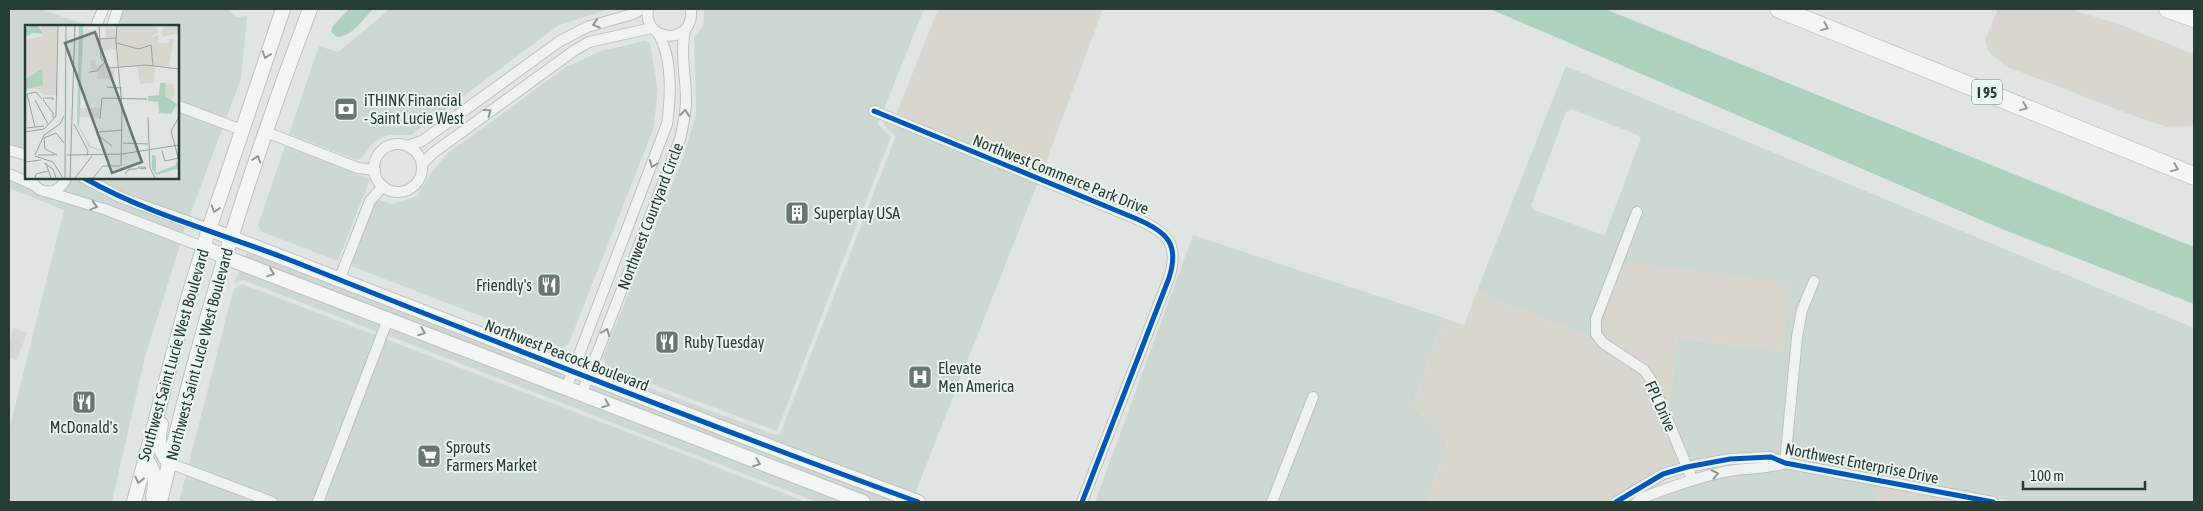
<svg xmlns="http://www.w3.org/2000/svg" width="2203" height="511" font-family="'Asap Condensed',sans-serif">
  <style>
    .built { fill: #ced8d3; fill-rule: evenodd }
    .green { fill: #d8d7cf }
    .water { fill: #aed1bd }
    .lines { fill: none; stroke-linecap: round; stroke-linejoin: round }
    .street-casing { stroke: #bdc1bf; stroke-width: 12 }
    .secondary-casing { stroke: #bdc1bf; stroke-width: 16 }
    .highway-casing { stroke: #b2bab6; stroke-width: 19 }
    .street { stroke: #eff2f1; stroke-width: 10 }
    .secondary { stroke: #f4f6f5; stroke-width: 14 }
    .highway { stroke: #f4f6f5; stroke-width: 18 }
    .cycleway-casing { stroke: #edf5f1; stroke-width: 8 }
    .cycleway { stroke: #0057b8; stroke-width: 5 }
    .oneway { stroke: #8b9892 }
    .oneway2 { stroke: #8e9a94 }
    .labels { text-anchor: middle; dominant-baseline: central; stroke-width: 4; stroke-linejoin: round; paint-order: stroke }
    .shield { fill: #edf5f1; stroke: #62756d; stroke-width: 1 }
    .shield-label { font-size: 15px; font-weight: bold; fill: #273e34 }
    .poi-label { font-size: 16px; fill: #273e34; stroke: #edf5f1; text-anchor: start }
    .street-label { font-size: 16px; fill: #273e34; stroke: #edf5f1 }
    .inset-road { fill: none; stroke: #96a29d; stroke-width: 1 }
    .view { fill: #687871; fill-opacity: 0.15; stroke: #687871; stroke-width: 2.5 }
    .inset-edge { fill: none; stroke: #273e34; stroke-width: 2.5 }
  </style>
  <rect width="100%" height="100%" fill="#e0e5e3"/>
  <g class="built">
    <path d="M9 9H40L89 26H26V151L9 146Z"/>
    <path d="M123 9H227L237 17 247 16 241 79 226 119 178 101V26H117Z"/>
    <path d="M390 9H610L559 25 411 135H388L374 142 361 159 357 160 289 134 319 46 338 52Z"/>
    <path d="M704 9H924L878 124 891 137 777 431 606 367 603 357 683 157 696 115 694 38 703 26Z"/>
    <path d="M644 41 650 43 658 91 653 130 569 343 564 348 351 266 374 204 379 200 392 204 417 196 431 173 447 154 566 67 601 51Z"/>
    <path d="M1566 66 2194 328V502H2015L1790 459 1802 338 1807 311 1820 279 1811 275 1798 308 1781 456 1690 462 1669 411 1677 338 1783 352 1623 261 1643 210 1634 207 1592 317 1590 337 1477 291ZM1571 109 1638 135 1641 138 1606 232 1603 235 1534 210 1531 206 1566 112Z"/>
    <path d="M178 111 223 127 189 218 124 194 93 178H178Z"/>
    <path d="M885 120 1038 182 914 496 594 375 600 360 605 371 775 435 780 434 895 138V135L883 124Z"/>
    <path d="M285 146 370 179 338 261 262 232 258 225Z"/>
    <path d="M70 178H75L120 201 186 226 183 234 109 206 62 192 67 186Z"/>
    <path d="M9 179 181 242 145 357 112 502H9V431L64 210 9 188Z"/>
    <path d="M1193 235 1444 318 1412 405 1448 443 1426 502H1278L1318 395 1310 391 1270 497 1265 502H1095Z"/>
    <path d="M248 249 567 373 563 383 244 259Z"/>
    <path d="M241 267 382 321 378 332 243 280 234 283Z"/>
    <path d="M242 284 619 429 806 502H179L228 310 234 289Z"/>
    <path d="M391 325 851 502H817L387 335Z"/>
    <path d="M591 383 906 502H875L782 468 587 393Z"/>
    <path d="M1785 467 1880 484 1876 502H1645L1693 483 1730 475 1772 472Z"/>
  </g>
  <g class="green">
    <path d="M938 9H1103L1042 173 896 115Z"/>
    <path d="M1998 9H2069L2119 24 2194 54V126L2168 127 2142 119 2005 66 1988 51 1985 40Z"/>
    <path d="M1623 261 1789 282 1784 352 1677 338 1669 411 1655 379 1606 340 1601 333V320Z"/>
    <path d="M1477 291 1590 337 1591 334 1641 373 1646 381 1680 464 1607 502H1426L1448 443 1412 405 1444 318 1464 325Z"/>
    <path d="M14 328 27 333 17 360 9 357V343Z"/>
    <path d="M1880 484 1971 502H1876Z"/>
  </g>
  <g class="water">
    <path d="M349 9H373C363 19 352 37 337 37L331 32 333 26Z"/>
    <path d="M1490 9H1605L2194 247V304L2002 229Z"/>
  </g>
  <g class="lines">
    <g class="street-casing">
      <g id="street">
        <path d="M648 9C642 43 695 46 691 9"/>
        <path d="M96 26 103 9"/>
        <path d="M112 26 118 9"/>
        <path d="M178 106 242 130"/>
        <path d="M874 111 1137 219C1167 232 1180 244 1169 278L1082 502"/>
        <path d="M266 132 358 168 375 170"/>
        <circle cx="398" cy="168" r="24"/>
        <path d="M408 146 422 141 560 41 587 27 633 14 642 9"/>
        <path d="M9 150 26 155"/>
        <path d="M422 164 433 153 575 50 589 42 652 28"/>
        <path d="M9 174 34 185"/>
        <path d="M31 178C37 196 59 196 66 178"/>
        <path d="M84 178 122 198 209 229"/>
        <path d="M48 192 107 210 203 247"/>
        <path d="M1637 212 1596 319V334L1603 343 1644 370 1651 380 1692 479"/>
        <path d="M339 280 370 201 383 186"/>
        <path d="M566 389 667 124C671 95 673 59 658 33"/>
        <path d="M581 395 680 139C683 126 686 114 686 100 686 76 680 54 685 30"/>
        <path d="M169 463 272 502"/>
        <path d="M1785 463 1797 337 1802 310 1814 281"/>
        <path d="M318 502 388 319"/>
        <path d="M1272 502 1313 397"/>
        <path d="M1616 502 1663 474 1687 467 1730 459 1771 457 1785 463 1993 502"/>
        <path d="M1637 502 1642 498C1671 487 1698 477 1728 471 1747 468 1766 469 1785 463"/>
      </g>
    </g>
    <g class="secondary-casing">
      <g id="secondary">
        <path d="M209 229 789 454 918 502"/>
        <path d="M203 247 225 257 863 502"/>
        <path d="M161 424C157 440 159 450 169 463"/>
        <path d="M144 457C155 470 157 481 153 497"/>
        <path d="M134 502 187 302 209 229 283 9"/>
        <path d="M160 502C198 335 249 169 310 9"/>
      </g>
    </g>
    <g class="highway-casing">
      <g id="highway">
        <path d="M1779 9 2194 176"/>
        <path d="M2168 9 2194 18"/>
      </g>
    </g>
    <use href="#street" class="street"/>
    <use href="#secondary" class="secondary"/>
    <use href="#highway" class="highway"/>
    <g class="cycleway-casing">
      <g id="cycleway">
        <path d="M874 111 1137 219C1167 232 1180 244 1169 278L1082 502"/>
        <path d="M84 178C153 217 232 236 305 266 508 347 712 427 918 502"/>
        <path d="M1616 502 1663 474 1687 467 1730 459 1771 457 1785 463 1993 502"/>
      </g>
    </g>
    <use href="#cycleway" class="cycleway"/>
  </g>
  <defs><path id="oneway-chevron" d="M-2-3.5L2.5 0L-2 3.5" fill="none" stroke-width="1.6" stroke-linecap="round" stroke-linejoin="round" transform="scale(1.25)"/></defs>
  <g class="oneway">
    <use href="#oneway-chevron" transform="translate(596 24) rotate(164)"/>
    <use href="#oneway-chevron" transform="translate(488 112) rotate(-36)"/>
    <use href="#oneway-chevron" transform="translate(685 113) rotate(-84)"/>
    <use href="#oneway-chevron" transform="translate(653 164) rotate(111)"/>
    <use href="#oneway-chevron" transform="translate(94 206) rotate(15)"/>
    <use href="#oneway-chevron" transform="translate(606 332) rotate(-68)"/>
    <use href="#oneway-chevron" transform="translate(1715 474) rotate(-12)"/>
  </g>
  <g class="oneway2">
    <use href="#oneway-chevron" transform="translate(1825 27) rotate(22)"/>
    <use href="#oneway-chevron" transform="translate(266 55) rotate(109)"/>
    <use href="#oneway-chevron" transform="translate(2024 107) rotate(22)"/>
    <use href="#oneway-chevron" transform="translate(257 159) rotate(-72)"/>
    <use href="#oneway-chevron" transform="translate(2175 168) rotate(22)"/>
    <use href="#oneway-chevron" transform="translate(215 209) rotate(108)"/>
    <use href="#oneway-chevron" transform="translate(271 273) rotate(21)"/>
    <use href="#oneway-chevron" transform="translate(422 332) rotate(21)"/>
    <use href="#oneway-chevron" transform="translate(606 404) rotate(21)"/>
    <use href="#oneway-chevron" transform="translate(757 463) rotate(21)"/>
    <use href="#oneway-chevron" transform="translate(139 480) rotate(103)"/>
  </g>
  <defs>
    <g id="bank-square" transform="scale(1.25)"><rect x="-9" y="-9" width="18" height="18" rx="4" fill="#687871" stroke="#edf5f1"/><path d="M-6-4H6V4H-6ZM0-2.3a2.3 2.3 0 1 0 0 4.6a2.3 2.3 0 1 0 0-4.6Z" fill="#fff"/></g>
    <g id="building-square" transform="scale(1.25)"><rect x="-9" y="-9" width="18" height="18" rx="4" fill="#687871" stroke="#edf5f1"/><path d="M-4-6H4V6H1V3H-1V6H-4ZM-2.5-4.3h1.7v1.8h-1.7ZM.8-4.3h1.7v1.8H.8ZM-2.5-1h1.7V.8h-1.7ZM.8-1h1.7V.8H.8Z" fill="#fff"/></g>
    <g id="restaurant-square" transform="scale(1.25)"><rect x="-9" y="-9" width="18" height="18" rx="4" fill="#687871" stroke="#edf5f1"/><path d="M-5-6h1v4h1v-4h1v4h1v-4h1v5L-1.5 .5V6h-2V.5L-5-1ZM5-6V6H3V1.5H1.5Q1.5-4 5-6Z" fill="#fff"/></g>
    <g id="hospital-square" transform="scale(1.25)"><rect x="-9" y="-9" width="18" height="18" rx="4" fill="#687871" stroke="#edf5f1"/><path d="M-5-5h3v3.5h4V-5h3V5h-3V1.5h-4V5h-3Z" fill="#fff"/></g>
    <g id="supermarket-square" transform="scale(1.25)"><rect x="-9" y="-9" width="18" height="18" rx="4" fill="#687871" stroke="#edf5f1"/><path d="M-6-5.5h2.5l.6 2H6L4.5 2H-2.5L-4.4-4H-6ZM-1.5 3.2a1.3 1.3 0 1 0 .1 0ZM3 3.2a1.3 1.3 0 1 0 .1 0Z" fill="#fff"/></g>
  </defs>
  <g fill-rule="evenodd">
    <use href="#bank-square" x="346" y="109"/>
    <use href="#building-square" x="797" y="213"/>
    <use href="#restaurant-square" x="549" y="285"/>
    <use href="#restaurant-square" x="667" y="342"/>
    <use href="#hospital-square" x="920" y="377"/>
    <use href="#restaurant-square" x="84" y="402"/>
    <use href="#supermarket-square" x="429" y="456"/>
  </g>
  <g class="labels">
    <rect class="shield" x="1972" y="79.5" width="30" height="25" rx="4"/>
    <g class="shield-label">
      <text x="1987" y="92">I 95</text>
    </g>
    <g class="poi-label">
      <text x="364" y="100">iTHINK Financial<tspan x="364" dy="18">- Saint Lucie West</tspan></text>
      <text x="814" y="213">Superplay USA</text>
      <text x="532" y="285" text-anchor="end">Friendly's</text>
      <text x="684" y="342">Ruby Tuesday</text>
      <text x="938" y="368">Elevate<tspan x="938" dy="18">Men America</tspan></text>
      <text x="84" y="427" text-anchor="middle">McDonald's</text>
      <text x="446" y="447">Sprouts<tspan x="446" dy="18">Farmers Market</tspan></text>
    </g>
    <g class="street-label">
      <text transform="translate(1061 174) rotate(22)">Northwest Commerce Park Drive</text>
      <text transform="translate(650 216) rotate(-69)">Northwest Courtyard Circle</text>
      <text transform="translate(199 354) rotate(-75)">Northwest Saint Lucie West Boulevard</text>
      <text transform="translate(173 355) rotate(-74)">Southwest Saint Lucie West Boulevard</text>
      <text transform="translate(567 355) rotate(21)">Northwest Peacock Boulevard</text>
      <text transform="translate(1661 406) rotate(66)">FPL Drive</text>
      <text transform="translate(1862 463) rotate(11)">Northwest Enterprise Drive</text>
    </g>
  </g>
  <g transform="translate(25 25)">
    <rect width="154" height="154" fill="#e0e5e3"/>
    <path d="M15 0H32L31 70H19L10 63 0 66V15L18 11ZM93 0H130L134 7 127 11 128 13 132 9 134 17 141 18 145 16 143 14H149L144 41 130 42 129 58 115 59 112 40 95 43 91 24 75 26 74 13H81V2L92 4ZM140 0H154V8L138 12 136 7ZM69 35 71 42 78 39 90 45 89 53 72 54 73 47 67 46 65 36ZM142 58 149 60 150 70 146 75 139 70ZM55 83H75V93L54 92Z" fill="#d8d7cf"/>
    <path d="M6 0H13L18 9 8 8 0 12V5ZM54 0H58V12L54 101 65 121 82 128 64 122 52 98ZM17 44 18 60 0 64V54ZM135 58H141L140 71 152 79 146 89 134 88 133 77 123 76V71L134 70ZM127 130 131 131V148L151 140V135L154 143 131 150 127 144Z" fill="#aed1bd"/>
    <path class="inset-road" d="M74 0 76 33 84 43 121 40 154 44M92 0 91 17 97 82 96 141M73 14 91 13M91 18 114 24 126 20 128 40M64 47 72 46 79 38M82 62 97 63M18 74 20 73H28V75L26 73M10 75 23 99M18 75 28 88V93M123 92 125 143 130 153M154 92 146 106 154 136M75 94 77 73 122 74M49 99 63 126 62 131M10 102 2 69 11 67 17 74M2 103 19 101M0 107 19 104 31 91 33 0M74 107 98 105M73 110 87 121M98 118 123 119M137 126 140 136 154 133M10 130 19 110 35 99 39 91M13 130H30M32 130 20 124 19 113 31 108 39 118M42 130 97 129 154 120M10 131 28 137 38 153M0 137 16 135M19 138 28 144 31 153M21 138 26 153M100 149 104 144H111L113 143 114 142H120L121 144 113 143M10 153 11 149 23 146M40 153 41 0M45 153 50 0M50 153 67 131M68 153 78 141H95"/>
    <path class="view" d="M70 7 117 137 87 148 40 18Z"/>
    <rect width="154" height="154" class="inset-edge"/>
  </g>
  <rect width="2203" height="511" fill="none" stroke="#273e34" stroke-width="20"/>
  <path d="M2023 481v8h122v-8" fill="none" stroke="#273e34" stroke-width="2.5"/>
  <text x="2030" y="481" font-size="15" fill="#273e34" stroke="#edf5f1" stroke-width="4" paint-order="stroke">100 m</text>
</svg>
